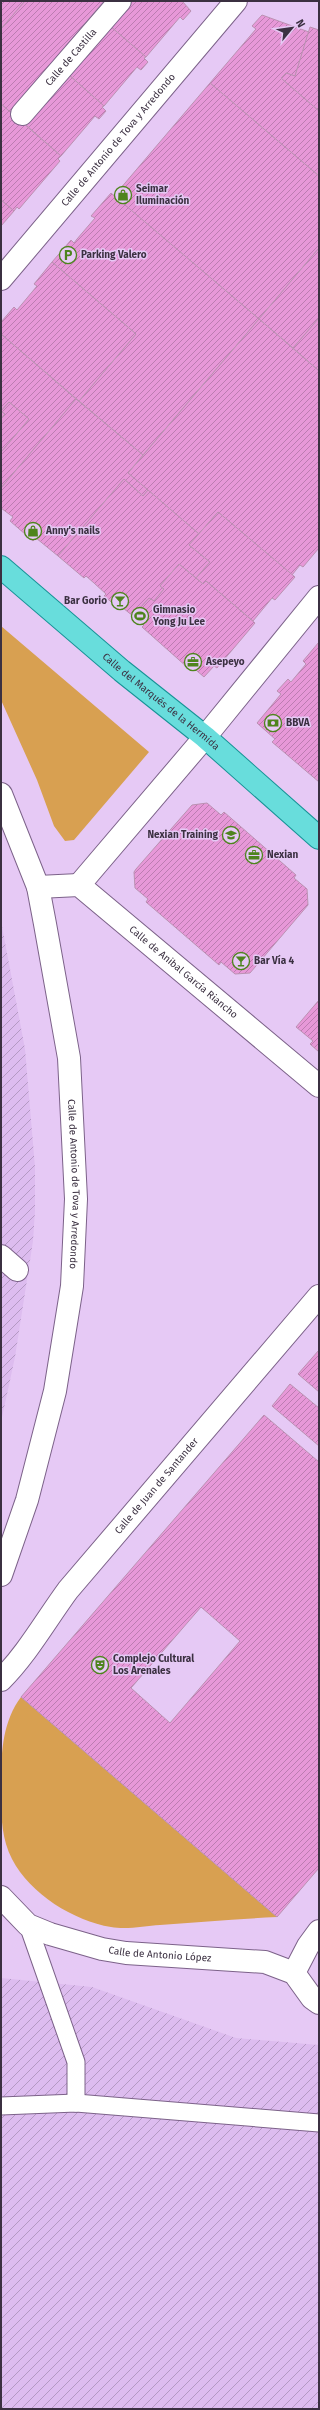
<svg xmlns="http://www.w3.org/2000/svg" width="320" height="2410" font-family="'Fira Sans',sans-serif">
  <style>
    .industrial { fill: url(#industrial-furrows) }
    .green { fill: #d8a051 }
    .building { fill: url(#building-hatch); stroke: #bb91b2; fill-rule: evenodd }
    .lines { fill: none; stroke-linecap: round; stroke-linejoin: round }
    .service-casing { stroke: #7c6289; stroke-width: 19 }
    .pedestrian-casing { stroke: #7c6289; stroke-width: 24 }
    .minor-casing { stroke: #7c6289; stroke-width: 24 }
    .primary-casing { stroke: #179296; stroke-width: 24 }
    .service { stroke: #fff; stroke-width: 17 }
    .pedestrian { stroke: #fff; stroke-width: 22 }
    .minor { stroke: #fff; stroke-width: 22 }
    .primary { stroke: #68dddc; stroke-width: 22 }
    .labels { text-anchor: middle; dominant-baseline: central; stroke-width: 3; stroke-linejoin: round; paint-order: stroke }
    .street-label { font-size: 10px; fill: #3b3041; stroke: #e6c9f5 }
    .poi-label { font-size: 10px; font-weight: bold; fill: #3b3041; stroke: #e6c9f5; text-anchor: start }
  </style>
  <defs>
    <pattern id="industrial-furrows" width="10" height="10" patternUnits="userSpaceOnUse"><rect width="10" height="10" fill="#ddbcef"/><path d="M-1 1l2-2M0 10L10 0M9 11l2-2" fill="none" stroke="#b499c3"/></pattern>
    <pattern id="building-hatch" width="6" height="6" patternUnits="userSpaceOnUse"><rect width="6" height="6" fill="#e798d8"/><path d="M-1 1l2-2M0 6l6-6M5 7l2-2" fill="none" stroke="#bc7cb1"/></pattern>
  </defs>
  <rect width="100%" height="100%" fill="#e6c9f5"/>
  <g class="industrial">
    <path d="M1 921 25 1049 35 1167V1211L33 1241 15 1357 1 1422Z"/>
    <path d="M1 1978 92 1987 236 2038 319 2045V2409H1Z"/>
  </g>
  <g class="green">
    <path d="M1 626 149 752 74 840 65 841 54 826 37 780 1 700Z"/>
    <path d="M21 1697 277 1917C237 1919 199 1922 160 1925 145 1926 126 1930 111 1927 74 1921 30 1894 12 1859 2 1840 1 1818 1 1797 1 1761 0 1725 21 1697Z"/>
  </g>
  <g class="building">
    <path d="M1 1H25L1 29Z"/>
    <path d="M25 1H104L10 112 1 104V29Z"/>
    <path d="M132 1H182L191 11 183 20 180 17 146 57 110 26Z"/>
    <path d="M262 15 309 32 295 76 286 73 281 78 319 111V176L210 83 256 29 252 26Z"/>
    <path d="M110 26 146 57 144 58 148 62 141 70 137 67 104 106 69 75Z"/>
    <path d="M310 27 319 30V111L281 78 286 73 295 76Z"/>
    <path d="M69 75 104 106 102 107 106 111 99 119 95 116 61 156 26 125Z"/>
    <path d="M210 83 319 176V248L259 319 114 196Z"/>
    <path d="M1 104 61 156 58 159 60 161 19 209 17 207 14 211 1 200Z"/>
    <path d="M111 193 259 319 143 455 79 401 136 334 52 262 71 240 74 243 77 239 95 218 91 216Z"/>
    <path d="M1 200 14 211 1 226Z"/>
    <path d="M319 248V318L293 348 259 319Z"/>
    <path d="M52 262 136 334 79 401 1 334V322L14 307 17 310 37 286 34 284Z"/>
    <path d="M319 318V371L293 348Z"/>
    <path d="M259 319 319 371V548L303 567 300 565 292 575 218 512 199 534 128 473Z"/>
    <path d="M1 334 76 399 1 488V452L29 419 9 402 1 411 5 414 1 419Z"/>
    <path d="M76 399 143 455 128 473 148 490 143 496 124 479 58 556 36 538 33 541 10 521 13 517 1 508V488Z"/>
    <path d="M9 402 29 419 1 452V419L5 414 1 411Z"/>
    <path d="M124 479 143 496 148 490 199 534 189 545 210 562 196 578 179 564 160 586 164 589 154 601 149 598 133 616 123 608 121 610 104 596 106 594 94 583 86 576 84 578 58 556Z"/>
    <path d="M218 512 295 577 275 600 272 598 253 621 206 581 203 584 196 578 210 562 189 545Z"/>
    <path d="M179 564 203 584 206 581 255 623 217 668 214 666 204 677 189 664 187 667 142 627 144 625 133 616 149 598 154 601 164 589 160 586Z"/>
    <path d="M319 642V782L272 742 275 739 257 723 281 694 277 691 288 679 291 682 306 664 303 661Z"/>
    <path d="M207 803 221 815 224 812 296 875 294 878 307 889 308 905 250 973 235 974 221 962 219 965 146 902 148 899 135 888 134 872 136 869 192 805Z"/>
    <path d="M319 1000V1052L310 1044 313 1041 296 1027Z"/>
    <path d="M319 1350V1392L298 1374Z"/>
    <path d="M290 1384 319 1408V1446L272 1406Z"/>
    <path d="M264 1415 319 1462V1868L277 1917 21 1697ZM201 1607 240 1641 170 1723 131 1688Z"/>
  </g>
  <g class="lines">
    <g class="service-casing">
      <g id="service">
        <path d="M28 1925 76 2062V2103"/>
        <path d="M1 2106 76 2103 319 2123"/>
      </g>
    </g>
    <g class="pedestrian-casing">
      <g id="pedestrian">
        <path id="s1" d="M22 114 120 1"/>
      </g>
    </g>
    <g class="minor-casing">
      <g id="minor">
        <path id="s2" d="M1 279 236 1"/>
        <path id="s3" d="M1 794 38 887 45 924 69 1058 76 1199 72 1286 55 1391 27 1500 1 1575"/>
        <path d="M79 885 205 737 319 597"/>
        <path id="s4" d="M38 887 79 885 319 1086"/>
        <path d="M1 1256 17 1270"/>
        <path id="s5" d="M1 1680C27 1654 46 1620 68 1590L319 1296"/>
        <path id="s6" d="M1 1897 28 1925 50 1934 102 1949 126 1953 265 1962 294 1973 312 1998 319 2003"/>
        <path d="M294 1973 308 1946 319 1931"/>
      </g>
    </g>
    <g class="primary-casing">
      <g id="primary">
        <path id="s7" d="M1 567 122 671 205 737 319 838"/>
      </g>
    </g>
    <use href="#service" class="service"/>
    <use href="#pedestrian" class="pedestrian"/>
    <use href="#minor" class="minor"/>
    <use href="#primary" class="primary"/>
  </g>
  <defs>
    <g id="shop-ring" transform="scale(0.9)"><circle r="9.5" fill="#e6c9f5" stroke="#4e841d" stroke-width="1.5"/><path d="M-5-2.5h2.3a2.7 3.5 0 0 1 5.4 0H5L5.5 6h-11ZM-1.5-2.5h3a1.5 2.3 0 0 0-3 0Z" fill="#4e841d"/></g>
    <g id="parking-ring" transform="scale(0.9)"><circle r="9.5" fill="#e6c9f5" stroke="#4e841d" stroke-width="1.5"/><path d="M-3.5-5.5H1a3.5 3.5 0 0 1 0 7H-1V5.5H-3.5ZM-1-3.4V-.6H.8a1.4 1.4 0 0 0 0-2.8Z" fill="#4e841d"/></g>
    <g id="bar-ring" transform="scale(0.9)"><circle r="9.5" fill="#e6c9f5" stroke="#4e841d" stroke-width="1.5"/><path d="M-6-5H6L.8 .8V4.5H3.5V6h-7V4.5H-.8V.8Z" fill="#4e841d"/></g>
    <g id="stadium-ring" transform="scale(0.9)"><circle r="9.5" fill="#e6c9f5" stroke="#4e841d" stroke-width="1.5"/><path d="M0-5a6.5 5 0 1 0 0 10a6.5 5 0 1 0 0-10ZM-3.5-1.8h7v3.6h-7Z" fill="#4e841d"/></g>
    <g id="office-ring" transform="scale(0.9)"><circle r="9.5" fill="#e6c9f5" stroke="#4e841d" stroke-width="1.5"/><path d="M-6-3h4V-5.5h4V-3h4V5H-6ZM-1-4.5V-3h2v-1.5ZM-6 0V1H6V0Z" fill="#4e841d"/></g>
    <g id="bank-ring" transform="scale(0.9)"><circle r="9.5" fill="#e6c9f5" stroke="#4e841d" stroke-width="1.5"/><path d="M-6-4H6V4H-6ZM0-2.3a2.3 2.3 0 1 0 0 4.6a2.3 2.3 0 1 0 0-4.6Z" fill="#4e841d"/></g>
    <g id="school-ring" transform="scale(0.9)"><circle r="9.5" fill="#e6c9f5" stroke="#4e841d" stroke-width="1.5"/><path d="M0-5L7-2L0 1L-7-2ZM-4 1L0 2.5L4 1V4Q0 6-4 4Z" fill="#4e841d"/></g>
    <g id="theatre-ring" transform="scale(0.9)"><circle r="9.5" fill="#e6c9f5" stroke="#4e841d" stroke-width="1.5"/><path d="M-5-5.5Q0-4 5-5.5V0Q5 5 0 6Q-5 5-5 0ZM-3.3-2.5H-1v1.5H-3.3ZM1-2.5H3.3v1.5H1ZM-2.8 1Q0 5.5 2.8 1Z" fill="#4e841d"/></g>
  </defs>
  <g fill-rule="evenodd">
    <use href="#shop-ring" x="123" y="195"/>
    <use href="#parking-ring" x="68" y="255"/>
    <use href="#shop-ring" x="33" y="531"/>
    <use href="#bar-ring" x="120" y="601"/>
    <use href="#stadium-ring" x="140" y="616"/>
    <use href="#office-ring" x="193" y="662"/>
    <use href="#bank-ring" x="273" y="723"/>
    <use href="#school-ring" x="231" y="835"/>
    <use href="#office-ring" x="254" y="855"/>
    <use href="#bar-ring" x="241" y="961"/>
    <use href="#theatre-ring" x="100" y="1665"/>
  </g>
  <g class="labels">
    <g class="street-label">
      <text stroke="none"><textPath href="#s1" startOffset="75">Calle de Castilla</textPath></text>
      <text stroke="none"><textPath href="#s2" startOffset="182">Calle de Antonio de Tova y Arredondo</textPath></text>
      <text stroke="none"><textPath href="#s7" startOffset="209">Calle del Marqués de la Hermida</textPath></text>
      <text stroke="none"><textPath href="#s4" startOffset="177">Calle de Anibal García Riancho</textPath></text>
      <text stroke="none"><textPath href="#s3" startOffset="400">Calle de Antonio de Tova y Arredondo</textPath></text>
      <text stroke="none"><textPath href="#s5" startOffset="249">Calle de Juan de Santander</textPath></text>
      <text stroke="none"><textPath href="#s6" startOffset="175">Calle de Antonio López</textPath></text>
    </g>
    <g class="poi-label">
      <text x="136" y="189">Seimar<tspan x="136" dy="12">Iluminación</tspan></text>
      <text x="81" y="255">Parking Valero</text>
      <text x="46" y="531">Anny's nails</text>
      <text x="107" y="601" text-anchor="end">Bar Gorio</text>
      <text x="153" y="610">Gimnasio<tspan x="153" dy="12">Yong Ju Lee</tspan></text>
      <text x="206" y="662">Asepeyo</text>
      <text x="286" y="723">BBVA</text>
      <text x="218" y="835" text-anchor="end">Nexian Training</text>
      <text x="267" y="855">Nexian</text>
      <text x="254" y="961">Bar Vía 4</text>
      <text x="113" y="1659">Complejo Cultural<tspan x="113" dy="12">Los Arenales</tspan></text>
    </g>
  </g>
  <rect width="320" height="2410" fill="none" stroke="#3b3041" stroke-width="4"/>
  <g transform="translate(292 28) rotate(61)" stroke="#e6c9f5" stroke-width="3" paint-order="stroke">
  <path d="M0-3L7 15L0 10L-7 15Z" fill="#3b3041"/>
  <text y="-6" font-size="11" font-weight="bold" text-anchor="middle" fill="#3b3041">N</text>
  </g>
</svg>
